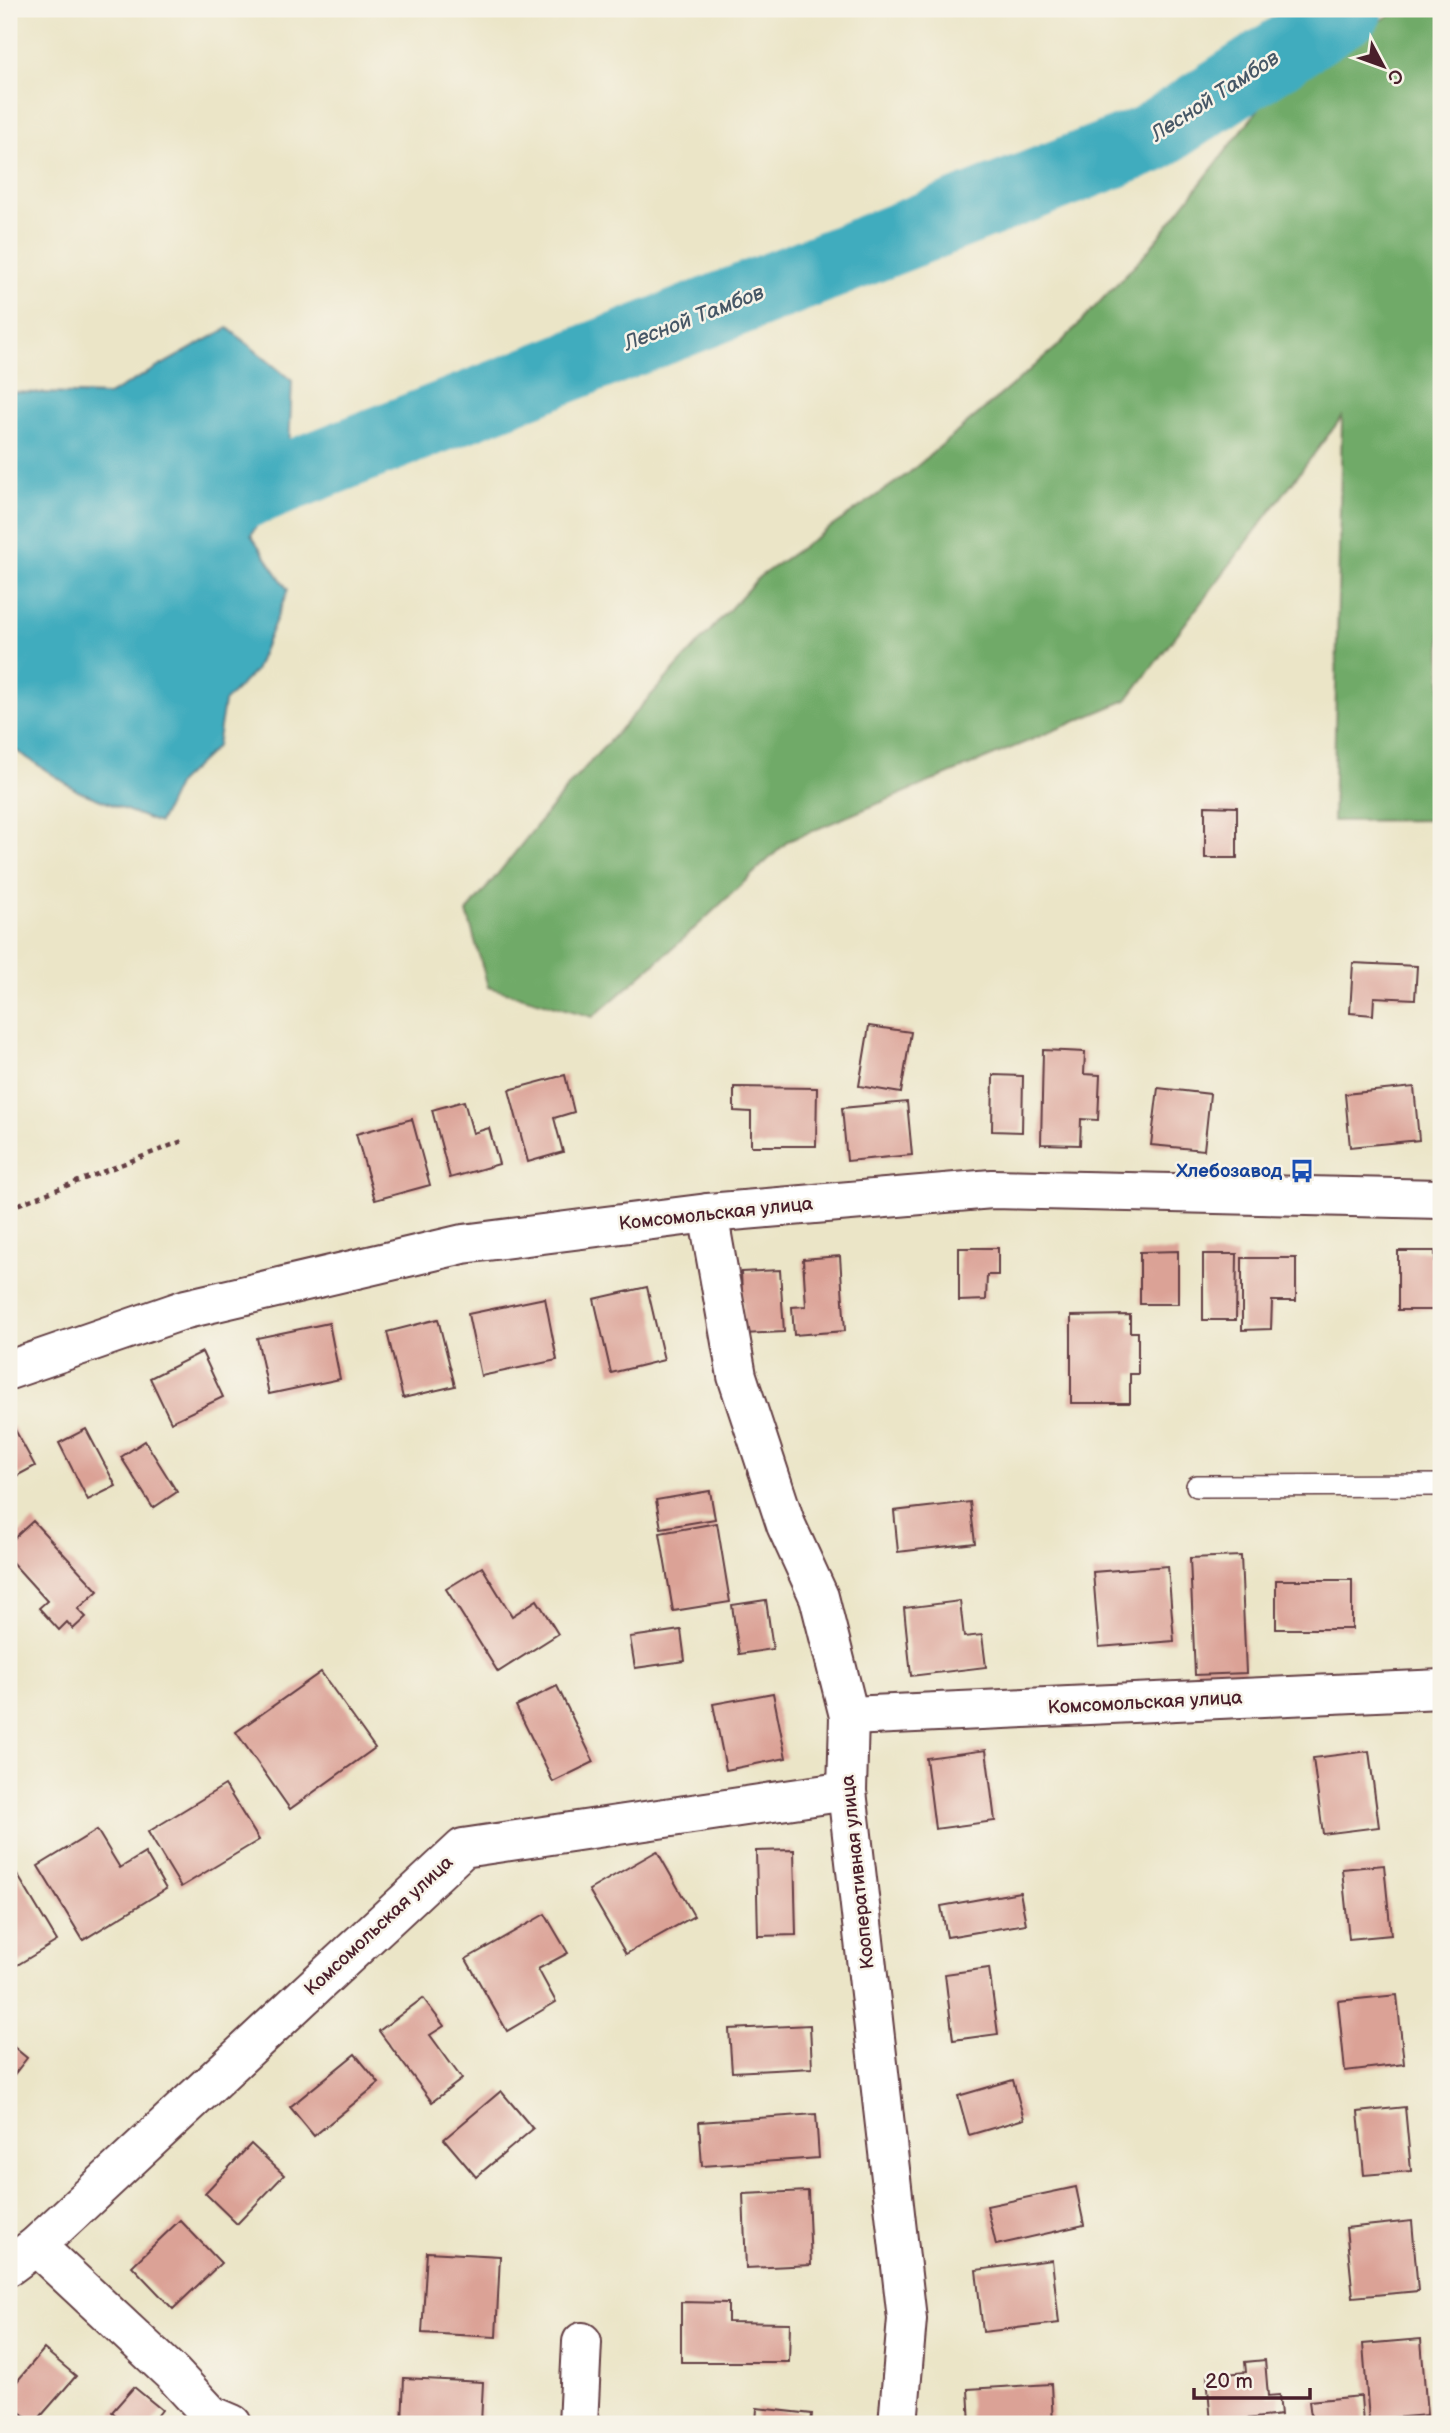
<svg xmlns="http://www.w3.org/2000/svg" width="1450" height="2433" font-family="'Balsamiq Sans',sans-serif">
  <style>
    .forest { fill: #6faa68; stroke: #5c644a; stroke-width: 2 }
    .water { fill: #3facbe; stroke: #446674; stroke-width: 2 }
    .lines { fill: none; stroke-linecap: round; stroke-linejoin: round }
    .river { stroke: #3facbe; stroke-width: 70 }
    .building { fill: #dba296 }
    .service-casing { stroke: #623d42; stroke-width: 24 }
    .minor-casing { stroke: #623d42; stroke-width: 42 }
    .path { stroke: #623d42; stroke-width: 4.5; stroke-dasharray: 5 5; stroke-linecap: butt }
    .service { stroke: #fff; stroke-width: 21 }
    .minor { stroke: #fff; stroke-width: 38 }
    .labels { text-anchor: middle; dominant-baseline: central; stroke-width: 5; stroke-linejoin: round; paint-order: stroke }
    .transit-label { font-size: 19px; font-weight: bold; fill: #164399; stroke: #f7f3e8; text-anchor: end }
    .street-label { font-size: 19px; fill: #4a1f2b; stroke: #f7f3e8 }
    .water-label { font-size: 21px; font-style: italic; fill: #465766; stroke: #f7f3e8 }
  </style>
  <rect width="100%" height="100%" fill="#f7f3e8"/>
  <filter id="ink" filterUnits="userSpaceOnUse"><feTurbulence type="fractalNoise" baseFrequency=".0143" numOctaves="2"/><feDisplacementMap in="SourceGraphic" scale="14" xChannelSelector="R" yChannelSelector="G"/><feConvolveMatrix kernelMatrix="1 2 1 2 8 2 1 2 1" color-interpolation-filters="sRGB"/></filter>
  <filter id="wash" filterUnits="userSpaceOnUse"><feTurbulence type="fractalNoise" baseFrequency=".00686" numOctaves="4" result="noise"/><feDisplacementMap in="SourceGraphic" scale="28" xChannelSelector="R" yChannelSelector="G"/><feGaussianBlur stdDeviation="1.57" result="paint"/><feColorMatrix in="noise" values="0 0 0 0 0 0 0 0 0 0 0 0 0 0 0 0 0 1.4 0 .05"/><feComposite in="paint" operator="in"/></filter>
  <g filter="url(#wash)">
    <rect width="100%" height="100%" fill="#ebe5c7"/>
    <path class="forest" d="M1400 9H1441V820L1333 821 1342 417 1127 700 788 841 681 941 593 1017 488 987 467 912 572 782 759 577 909 473 1058 346 1147 252 1261 106 1355 36Z"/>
    <path class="water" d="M228 328 292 381 288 473 251 535 288 590 255 671 224 702 217 746 178 783 159 823 78 791 9 746V392L108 395Z"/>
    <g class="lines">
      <path class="river" d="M9 538 140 535 1150 139 1348 9"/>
    </g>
    <g id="blocks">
      <g class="building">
        <path d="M1205 806 1237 807V858H1205Z"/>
        <path d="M1353 963 1417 966 1415 999 1374 997 1373 1015 1350 1013Z"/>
        <path d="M869 1026 911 1032 901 1093 859 1086Z"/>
        <path d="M1043 1050 1085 1052 1084 1074 1100 1075 1098 1120 1081 1119 1080 1145 1041 1144Z"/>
        <path d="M565 1075 574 1112 554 1118 563 1152 528 1162 509 1090Z"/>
        <path d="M993 1075 1023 1076 1022 1132 992 1131Z"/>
        <path d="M734 1087 817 1088 816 1146H751V1112L734 1111Z"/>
        <path d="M1414 1087 1419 1140 1350 1147 1345 1094Z"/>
        <path d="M1158 1088 1210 1094 1204 1150 1151 1145Z"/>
        <path d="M464 1101 473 1133 489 1128 499 1164 450 1178 432 1110Z"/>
        <path d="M907 1102 912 1155 847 1161 842 1108Z"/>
        <path d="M412 1119 430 1185 375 1200 356 1134Z"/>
        <path d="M959 1248H998V1275H987L986 1300 959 1301Z"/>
        <path d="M1178 1251V1304H1140V1252Z"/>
        <path d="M1398 1251H1435V1284H1441V1298H1435V1310H1398Z"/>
        <path d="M1203 1254H1237L1236 1320H1203Z"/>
        <path d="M840 1256 845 1331 794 1335 792 1307 806 1306 803 1259Z"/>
        <path d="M1242 1258H1296V1301H1272L1271 1329 1242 1330Z"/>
        <path d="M780 1270 784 1332 744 1334 741 1272Z"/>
        <path d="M647 1287 664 1360 611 1373 594 1299Z"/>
        <path d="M545 1298 557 1360 481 1376 468 1314Z"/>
        <path d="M1130 1315V1332H1138V1374H1130V1403H1071V1316Z"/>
        <path d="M438 1319 455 1386 403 1398 387 1332Z"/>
        <path d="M329 1323 340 1379 269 1394 257 1338Z"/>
        <path d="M202 1352 223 1397 171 1422 150 1378Z"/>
        <path d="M13 1426 35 1466 9 1480V1429Z"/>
        <path d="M86 1429 116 1486 88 1500 59 1443Z"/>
        <path d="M145 1441 177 1492 153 1508 121 1457Z"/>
        <path d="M710 1491 715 1519 661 1528 656 1500Z"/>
        <path d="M970 1502 975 1543 898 1552 894 1511Z"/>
        <path d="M33 1521 98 1591 78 1609 86 1617 73 1629 67 1622 59 1630 39 1608 47 1601 9 1559V1543Z"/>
        <path d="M717 1523 730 1602 673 1611 660 1533Z"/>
        <path d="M1241 1556 1246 1673 1195 1675 1190 1558Z"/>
        <path d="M1168 1566 1174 1641 1099 1647 1093 1572Z"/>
        <path d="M482 1567 512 1616 537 1600 558 1634 498 1672 446 1589Z"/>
        <rect x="1276" y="1580" width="76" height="49"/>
        <path d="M766 1600 773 1649 739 1654 732 1605Z"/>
        <path d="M960 1601 964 1637 982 1635 986 1667 911 1676 904 1608Z"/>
        <path d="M681 1630 685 1661 635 1668 630 1637Z"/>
        <path d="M321 1672 375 1748 290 1809 236 1732Z"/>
        <path d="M557 1686 594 1762 553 1782 516 1706Z"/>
        <path d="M773 1693 786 1758 726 1770 713 1704Z"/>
        <path d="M986 1750 995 1821 935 1829 926 1758Z"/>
        <path d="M1369 1751 1379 1827 1323 1834 1313 1758Z"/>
        <path d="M225 1785 259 1840 181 1887 148 1832Z"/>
        <path d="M97 1830 120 1868 145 1853 166 1889 83 1940 38 1866Z"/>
        <path d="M794 1850 796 1935 758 1936 756 1851Z"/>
        <path d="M657 1851 694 1916 626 1954 589 1890Z"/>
        <path d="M1384 1865 1391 1935 1349 1939 1342 1869Z"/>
        <path d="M14 1869 57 1941 9 1970V1873Z"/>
        <path d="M1020 1892 1026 1924 947 1937 941 1906Z"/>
        <path d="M545 1914 568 1953 538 1969 556 2002 507 2031 466 1959Z"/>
        <path d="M989 1968 998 2034 953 2040 945 1974Z"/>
        <path d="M1397 1995 1404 2064 1345 2071 1338 2001Z"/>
        <path d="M423 1998 444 2026 430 2035 462 2079 432 2102 379 2031Z"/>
        <path d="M810 2025 812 2068 732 2072 729 2029Z"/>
        <path d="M9 2043 27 2058 9 2081Z"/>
        <path d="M355 2054 379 2083 314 2136 290 2107Z"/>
        <path d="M1013 2080 1024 2119 969 2135 958 2096Z"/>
        <path d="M501 2091 533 2129 476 2177 444 2139Z"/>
        <path d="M1405 2107 1411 2171 1364 2175 1358 2112Z"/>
        <path d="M816 2114 819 2158 702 2166 699 2122Z"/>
        <path d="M251 2144 284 2175 237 2224 205 2193Z"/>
        <path d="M1076 2187 1084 2225 996 2245 987 2206Z"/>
        <path d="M808 2191 811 2265 746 2268 743 2194Z"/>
        <path d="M180 2220 221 2263 173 2309 132 2266Z"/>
        <path d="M1412 2221 1418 2291 1353 2297 1346 2228Z"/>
        <path d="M427 2252 500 2256 496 2337 422 2333Z"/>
        <path d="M1052 2260 1059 2323 983 2332 976 2270Z"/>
        <path d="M681 2302 728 2303V2322L790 2323 789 2362H681Z"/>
        <path d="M1421 2339 1427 2415 1369 2420 1363 2344Z"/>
        <path d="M44 2349 76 2376 34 2424 9 2403V2391Z"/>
        <path d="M1265 2360 1268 2396 1279 2395 1281 2415 1211 2423 1207 2376 1246 2372 1245 2362Z"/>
        <path d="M404 2378 483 2382 481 2424H402Z"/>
        <path d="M1051 2384 1053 2424H970L968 2389Z"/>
        <path d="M134 2387 162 2410 151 2424H126L112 2412Z"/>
        <path d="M1361 2396 1363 2424H1312L1309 2401Z"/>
        <path d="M757 2408 812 2414 811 2424H756Z"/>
      </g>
    </g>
  </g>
  <g filter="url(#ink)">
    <use href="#blocks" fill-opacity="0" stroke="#623d42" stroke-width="2"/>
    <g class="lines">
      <g class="service-casing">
        <path id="service" d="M1197 1486 1441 1485"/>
      </g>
      <g class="minor-casing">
        <g id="minor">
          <path d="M708 1213 737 1376 786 1525 819 1597 849 1716 847 1791 907 2319 898 2424"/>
          <path d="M9 1370 186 1309 463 1244 708 1213 992 1189 1441 1199"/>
          <path d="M849 1716 1441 1689"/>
          <path d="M36 2246 173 2374 211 2415 232 2424"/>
          <path d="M9 2266 36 2246 463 1848 847 1791"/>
          <path d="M578 2424 582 2342"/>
        </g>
      </g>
      <path class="path" d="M9 1208 185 1140"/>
      <use href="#service" class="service"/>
      <use href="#minor" class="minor"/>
    </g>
  </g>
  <defs>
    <g id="bus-bare" transform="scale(1.89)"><path d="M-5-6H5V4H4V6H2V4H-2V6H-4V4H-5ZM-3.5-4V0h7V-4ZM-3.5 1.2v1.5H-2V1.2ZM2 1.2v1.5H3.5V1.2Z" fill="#1a4fb4" stroke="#f7f3e8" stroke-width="2.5" paint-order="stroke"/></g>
  </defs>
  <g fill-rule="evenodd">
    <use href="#bus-bare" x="1302" y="1171"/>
  </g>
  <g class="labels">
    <g class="transit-label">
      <text x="1282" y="1171">Хлебозавод</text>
    </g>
    <g class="street-label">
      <text transform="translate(716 1214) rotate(-6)">Комсомольская улица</text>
      <text transform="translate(1145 1703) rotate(-3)">Комсомольская улица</text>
      <text transform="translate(858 1872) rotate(-96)">Кооперативная улица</text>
      <text transform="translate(379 1926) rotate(-43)">Комсомольская улица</text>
    </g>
    <g class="water-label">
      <text transform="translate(1215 96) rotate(-33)">Лесной Тамбов</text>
      <text transform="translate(694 318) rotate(-21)">Лесной Тамбов</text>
    </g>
  </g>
  <rect width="1450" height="2433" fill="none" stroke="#f7f3e8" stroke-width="35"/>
  <g transform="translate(1383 66) rotate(131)" stroke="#f7f3e8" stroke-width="5" paint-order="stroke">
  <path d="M0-5L12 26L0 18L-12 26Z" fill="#4a1f2b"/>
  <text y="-10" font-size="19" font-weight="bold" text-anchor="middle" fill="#4a1f2b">С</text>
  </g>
  <path d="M1194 2388v10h116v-10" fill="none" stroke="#4a1f2b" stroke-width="3.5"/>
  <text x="1205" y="2388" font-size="21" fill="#4a1f2b" stroke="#f7f3e8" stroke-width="5" paint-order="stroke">20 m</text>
</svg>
